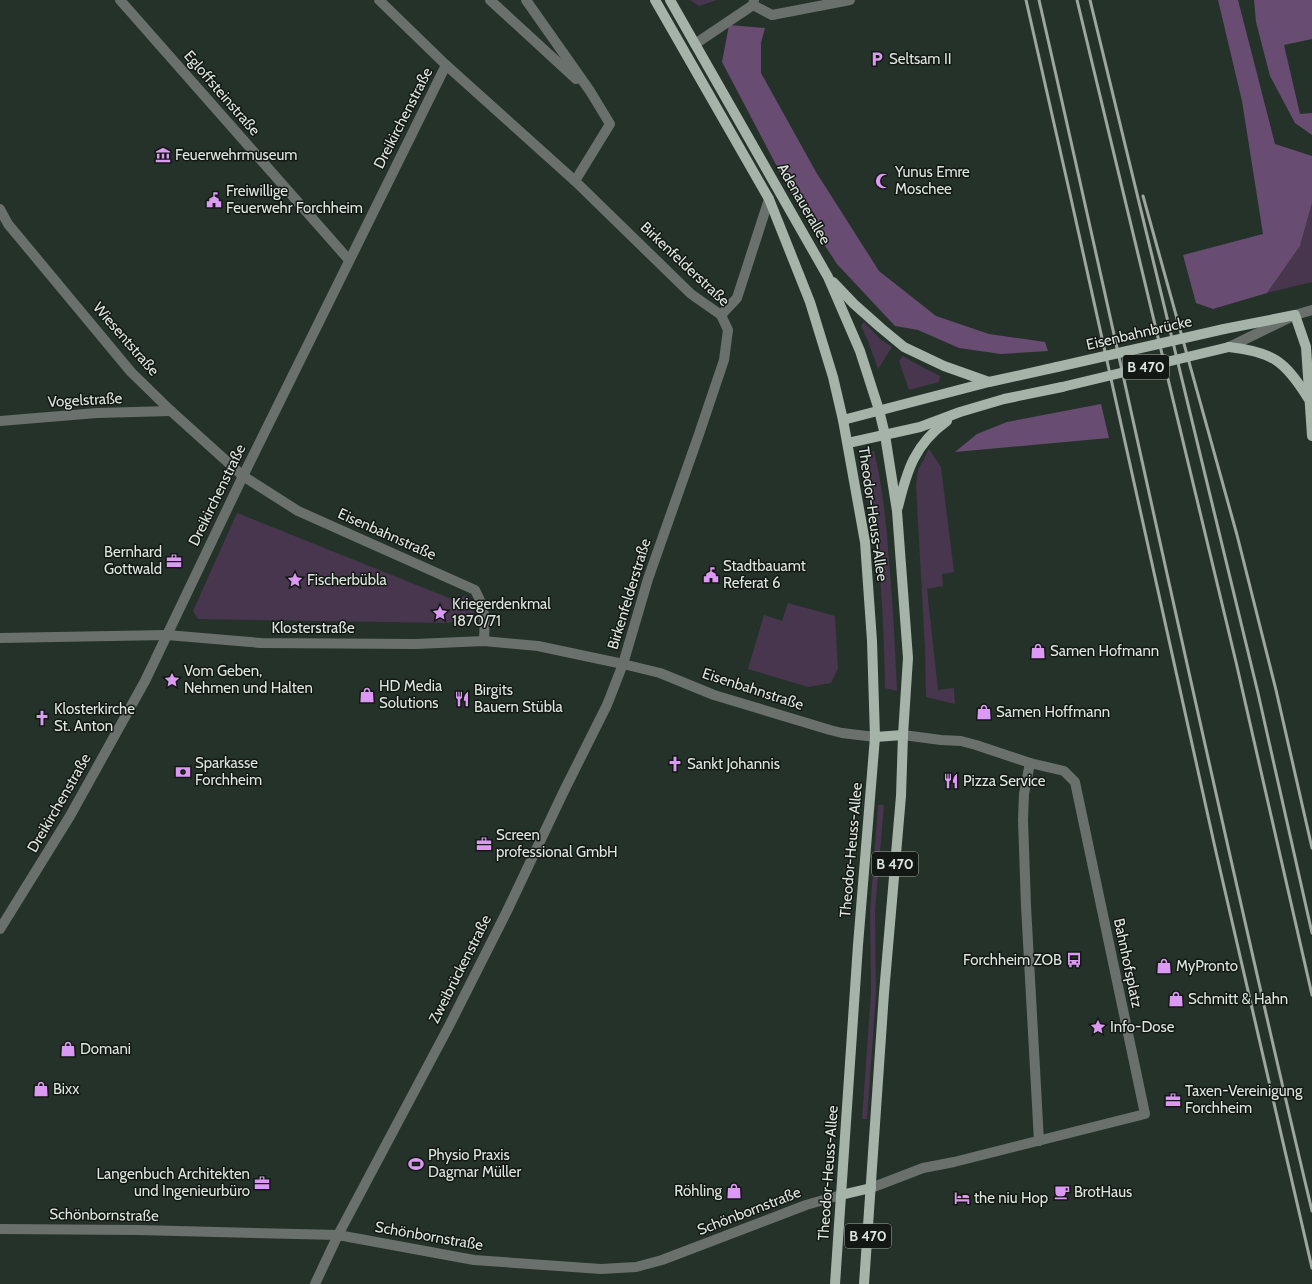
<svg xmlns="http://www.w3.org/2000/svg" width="1312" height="1284" font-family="Cabin,sans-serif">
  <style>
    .green { fill: #47364d }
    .forest { fill: #684c72 }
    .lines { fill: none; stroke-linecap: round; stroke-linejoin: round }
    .minor { stroke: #6a716c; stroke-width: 10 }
    .major { stroke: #a5b3a9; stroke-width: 10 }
    .rail { stroke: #9da79f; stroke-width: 3 }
    .major-bridge { stroke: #a5b3a9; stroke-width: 10 }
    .labels { text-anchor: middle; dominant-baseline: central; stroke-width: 3; stroke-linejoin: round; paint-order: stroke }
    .shield { fill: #131814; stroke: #a0a8a2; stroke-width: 1 }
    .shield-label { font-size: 14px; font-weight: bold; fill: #dde6df }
    .poi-label { font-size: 15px; fill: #dde6df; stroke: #131814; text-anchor: start }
    .street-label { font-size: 15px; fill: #dde6df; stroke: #131814 }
  </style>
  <rect width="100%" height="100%" fill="#253229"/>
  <g class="green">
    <path d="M690 0H717L699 6Z"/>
    <path d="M1312 203V282L1267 293 1300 246Z"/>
    <path d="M864 322 880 339 892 347 878 369 868 341 861 326Z"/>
    <path d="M903 356 922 367 940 376 939 382 909 390 899 361Z"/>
    <path d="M929 449 941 467 954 572 942 574 943 586 927 589 938 690 954 688 955 704 926 697 925 649 916 485 918 470Z"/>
    <path d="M874 451C883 487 886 523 889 560 893 604 895 647 897 691L885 688C884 644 883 601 878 557 877 547 876 537 874 527 870 505 858 473 868 452Z"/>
    <path d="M237 513 454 600 467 595 475 614 448 623 198 619 193 611Z"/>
    <path d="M788 603 835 616 838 669 831 683 808 687 748 669 764 615 782 621Z"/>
    <path d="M878 805H884L875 911 876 994 867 1119H862L871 994 870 911Z"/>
  </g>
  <g class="forest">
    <path d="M1218 0H1238L1275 144 1312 156V203L1300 246 1267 293 1213 309 1196 303 1183 255 1263 234 1242 101Z"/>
    <path d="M1254 0H1312V39L1284 45 1300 114 1312 113V135L1295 123 1270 76 1256 22Z"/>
    <path d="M729 25 765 28 761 43V73L816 172 879 271 936 316 989 334 1045 342 1048 351 1001 354 959 348 918 330 895 326 837 264 793 197 722 62Z"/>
    <path d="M1101 404 1109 438 955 452 977 434 1007 422Z"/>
  </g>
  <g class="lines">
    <g class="minor">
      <path d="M120 0 349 260"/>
      <path d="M490 0 576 79"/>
      <path d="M526 0 590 91 610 124 575 181"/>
      <path d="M753 5 772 15 850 0"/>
      <path d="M695 44 753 5 754 0"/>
      <path d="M0 209 8 224 131 372 171 411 243 476 298 511 475 590C486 611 485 618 484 641"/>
      <path d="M721 315 737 298 769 199"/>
      <path d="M1229 347 1295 315 1312 310"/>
      <path d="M0 421 97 413 171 411"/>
      <path d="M0 638 167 635 261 643 416 644 484 641 538 646 623 664 660 673 714 695 830 730 842 733 875 737"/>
      <path d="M1030 763 1024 794 1023 820 1026 906 1039 1141"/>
      <path d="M0 929 70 816 145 681 243 476 446 65"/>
      <path d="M871 1188 923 1168 954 1162 1145 1114 1075 782 1064 771 1030 763 976 745 961 741 941 740 903 735"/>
      <path d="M0 1229 138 1230 338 1235 474 1260 601 1269 636 1267 662 1260 806 1205 841 1195"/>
      <path d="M315 1284 338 1235 449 1026 506 913 563 793 607 705 623 664 648 579 698 437 724 360 728 330 721 315 691 294 575 181 446 65 379 0"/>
    </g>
    <g class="major">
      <path d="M655 0 769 199 810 302 833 377 843 420 865 542 872 641 875 737 858 945 835 1284"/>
      <path d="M670 0 828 277 860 351 879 410 885 435 897 511 908 658 903 735 901 796 884 993 864 1284"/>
      <path d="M833 282 854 304 881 328 904 347 944 366 989 382"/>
      <path d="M1224 329 1295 315 1306 347 1312 436"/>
      <path d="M1229 347C1273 352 1285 361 1308 398"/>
      <path d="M843 420 989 382 1057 367"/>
      <path d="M848 443 920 427 960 412 1004 399 1062 387"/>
      <path d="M898 507C907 470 915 444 947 421"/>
      <path d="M875 737 903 735"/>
      <path d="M841 1195 871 1188"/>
    </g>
    <g class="rail">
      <path d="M1026 0 1070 194 1216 852 1312 1268"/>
      <path d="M1039 0C1131 403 1216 808 1312 1211"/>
      <path d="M1077 0 1236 662 1312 995"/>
      <path d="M1090 0 1258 693 1312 933"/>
      <path d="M1143 196 1237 535 1276 690 1312 848"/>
    </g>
    <g class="major-bridge">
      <path d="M1057 367 1224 329"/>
      <path d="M1062 387 1229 347"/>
    </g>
  </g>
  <defs>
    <g id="parking-bare" transform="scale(1.2)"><path d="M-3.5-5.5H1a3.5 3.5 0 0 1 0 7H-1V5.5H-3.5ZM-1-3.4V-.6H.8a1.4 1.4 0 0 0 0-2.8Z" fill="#dc99f4" stroke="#131814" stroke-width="2.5" paint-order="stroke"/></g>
    <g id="museum-bare" transform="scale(1.2)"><path d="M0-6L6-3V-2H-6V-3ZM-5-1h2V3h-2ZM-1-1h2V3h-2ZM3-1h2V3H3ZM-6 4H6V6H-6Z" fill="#dc99f4" stroke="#131814" stroke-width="2.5" paint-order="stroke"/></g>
    <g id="mosque-bare" transform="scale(1.2)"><path d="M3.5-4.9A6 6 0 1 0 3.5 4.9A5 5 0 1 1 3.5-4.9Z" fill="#dc99f4" stroke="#131814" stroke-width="2.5" paint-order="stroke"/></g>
    <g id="civic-bare" transform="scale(1.2)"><path d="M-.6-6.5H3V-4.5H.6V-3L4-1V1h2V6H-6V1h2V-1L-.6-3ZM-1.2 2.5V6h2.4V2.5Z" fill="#dc99f4" stroke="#131814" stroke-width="2.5" paint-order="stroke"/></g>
    <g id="office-bare" transform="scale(1.2)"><path d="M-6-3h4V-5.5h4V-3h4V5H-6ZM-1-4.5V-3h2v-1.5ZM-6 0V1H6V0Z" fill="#dc99f4" stroke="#131814" stroke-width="2.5" paint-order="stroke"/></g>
    <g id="sight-bare" transform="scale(1.2)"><path d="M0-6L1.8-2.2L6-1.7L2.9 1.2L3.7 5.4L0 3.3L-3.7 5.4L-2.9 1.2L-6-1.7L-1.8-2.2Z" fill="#dc99f4" stroke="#131814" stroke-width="2.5" paint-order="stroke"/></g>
    <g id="shop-bare" transform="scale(1.2)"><path d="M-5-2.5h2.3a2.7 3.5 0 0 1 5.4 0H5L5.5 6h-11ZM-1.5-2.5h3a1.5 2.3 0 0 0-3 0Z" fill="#dc99f4" stroke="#131814" stroke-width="2.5" paint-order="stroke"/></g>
    <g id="restaurant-bare" transform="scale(1.2)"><path d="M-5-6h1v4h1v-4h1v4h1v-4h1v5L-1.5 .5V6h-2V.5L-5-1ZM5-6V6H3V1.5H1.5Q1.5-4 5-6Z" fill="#dc99f4" stroke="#131814" stroke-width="2.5" paint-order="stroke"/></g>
    <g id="church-bare" transform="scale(1.2)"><path d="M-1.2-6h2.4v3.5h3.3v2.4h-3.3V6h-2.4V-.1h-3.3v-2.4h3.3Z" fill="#dc99f4" stroke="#131814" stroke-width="2.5" paint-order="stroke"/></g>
    <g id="bank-bare" transform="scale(1.2)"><path d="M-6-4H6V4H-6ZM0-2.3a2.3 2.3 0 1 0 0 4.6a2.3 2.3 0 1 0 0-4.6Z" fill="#dc99f4" stroke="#131814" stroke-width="2.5" paint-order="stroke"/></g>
    <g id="bus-bare" transform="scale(1.2)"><path d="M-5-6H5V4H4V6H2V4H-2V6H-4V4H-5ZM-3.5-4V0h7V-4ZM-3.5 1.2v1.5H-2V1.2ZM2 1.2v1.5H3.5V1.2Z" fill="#dc99f4" stroke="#131814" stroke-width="2.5" paint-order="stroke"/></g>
    <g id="stadium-bare" transform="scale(1.2)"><path d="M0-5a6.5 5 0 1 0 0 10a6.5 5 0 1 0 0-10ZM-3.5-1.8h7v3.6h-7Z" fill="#dc99f4" stroke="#131814" stroke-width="2.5" paint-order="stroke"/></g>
    <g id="cafe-bare" transform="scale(1.2)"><path d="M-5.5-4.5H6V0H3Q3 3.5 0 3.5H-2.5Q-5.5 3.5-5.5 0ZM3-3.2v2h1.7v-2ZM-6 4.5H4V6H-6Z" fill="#dc99f4" stroke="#131814" stroke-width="2.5" paint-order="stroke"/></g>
    <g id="hotel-bare" transform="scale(1.2)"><path d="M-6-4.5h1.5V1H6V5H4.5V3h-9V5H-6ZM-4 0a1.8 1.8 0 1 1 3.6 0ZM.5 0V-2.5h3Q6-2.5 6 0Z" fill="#dc99f4" stroke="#131814" stroke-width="2.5" paint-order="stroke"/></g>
  </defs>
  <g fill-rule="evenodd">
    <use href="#parking-bare" x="877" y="59"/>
    <use href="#museum-bare" x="163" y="155"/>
    <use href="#mosque-bare" x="883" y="181"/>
    <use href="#civic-bare" x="214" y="200"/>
    <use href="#office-bare" x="174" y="561"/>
    <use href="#civic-bare" x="711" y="575"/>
    <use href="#sight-bare" x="295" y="580"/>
    <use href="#sight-bare" x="440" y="613"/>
    <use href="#shop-bare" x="1038" y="651"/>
    <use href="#sight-bare" x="172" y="680"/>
    <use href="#shop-bare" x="367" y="695"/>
    <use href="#restaurant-bare" x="462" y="699"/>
    <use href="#shop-bare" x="984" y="712"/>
    <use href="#church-bare" x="42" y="718"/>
    <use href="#church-bare" x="675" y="764"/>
    <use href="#bank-bare" x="183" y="772"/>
    <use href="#restaurant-bare" x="951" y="781"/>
    <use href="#office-bare" x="484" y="844"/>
    <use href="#bus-bare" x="1074" y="960"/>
    <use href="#shop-bare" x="1164" y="966"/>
    <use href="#shop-bare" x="1176" y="999"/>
    <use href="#sight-bare" x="1098" y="1027"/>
    <use href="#shop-bare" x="68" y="1049"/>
    <use href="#shop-bare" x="41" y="1089"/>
    <use href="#office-bare" x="1173" y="1100"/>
    <use href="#stadium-bare" x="416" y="1164"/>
    <use href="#office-bare" x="262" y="1183"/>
    <use href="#shop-bare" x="734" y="1191"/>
    <use href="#cafe-bare" x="1062" y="1192"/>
    <use href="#hotel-bare" x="962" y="1198"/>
  </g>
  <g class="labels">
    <g class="shield">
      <rect x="1123" y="355" width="46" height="24" rx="3"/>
      <rect x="872" y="852" width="46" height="24" rx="3"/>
      <rect x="845" y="1224" width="46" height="24" rx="3"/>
    </g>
    <g class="shield-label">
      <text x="1146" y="367">B 470</text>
      <text x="895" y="864">B 470</text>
      <text x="868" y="1236">B 470</text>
    </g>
    <g class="poi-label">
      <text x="889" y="59">Seltsam II</text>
      <text x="175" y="155">Feuerwehrmuseum</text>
      <text x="895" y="172">Yunus Emre<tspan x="895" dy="17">Moschee</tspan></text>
      <text x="226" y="191">Freiwillige<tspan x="226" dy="17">Feuerwehr Forchheim</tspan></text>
      <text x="162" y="552" text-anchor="end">Bernhard<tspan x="162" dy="17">Gottwald</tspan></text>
      <text x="723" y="566">Stadtbauamt<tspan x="723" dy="17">Referat 6</tspan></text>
      <text x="307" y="580">Fischerbübla</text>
      <text x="452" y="604">Kriegerdenkmal<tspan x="452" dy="17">1870/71</tspan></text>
      <text x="1050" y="651">Samen Hofmann</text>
      <text x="184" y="671">Vom Geben,<tspan x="184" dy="17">Nehmen und Halten</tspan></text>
      <text x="379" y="686">HD Media<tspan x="379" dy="17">Solutions</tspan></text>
      <text x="474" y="690">Birgits<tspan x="474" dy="17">Bauern Stübla</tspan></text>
      <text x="54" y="709">Klosterkirche<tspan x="54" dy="17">St. Anton</tspan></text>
      <text x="996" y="712">Samen Hoffmann</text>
      <text x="195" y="763">Sparkasse<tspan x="195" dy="17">Forchheim</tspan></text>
      <text x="687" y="764">Sankt Johannis</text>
      <text x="963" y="781">Pizza Service</text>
      <text x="496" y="835">Screen<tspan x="496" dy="17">professional GmbH</tspan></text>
      <text x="1062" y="960" text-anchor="end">Forchheim ZOB</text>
      <text x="1176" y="966">MyPronto</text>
      <text x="1188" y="999">Schmitt &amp; Hahn</text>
      <text x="1110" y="1027">Info-Dose</text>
      <text x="80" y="1049">Domani</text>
      <text x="53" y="1089">Bixx</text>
      <text x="1185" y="1091">Taxen-Vereinigung<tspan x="1185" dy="17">Forchheim</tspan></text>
      <text x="428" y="1155">Physio Praxis<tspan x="428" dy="17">Dagmar Müller</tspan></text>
      <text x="250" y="1174" text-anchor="end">Langenbuch Architekten<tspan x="250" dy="17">und Ingenieurbüro</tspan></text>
      <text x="722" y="1191" text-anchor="end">Röhling</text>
      <text x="1074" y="1192">BrotHaus</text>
      <text x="974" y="1198">the niu Hop</text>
    </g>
    <g class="street-label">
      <text transform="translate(222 93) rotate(49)">Egloffsteinstraße</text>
      <text transform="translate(403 118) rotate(-63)">Dreikirchenstraße</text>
      <text transform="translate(804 204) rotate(60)">Adenauerallee</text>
      <text transform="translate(685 264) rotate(43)">Birkenfelderstraße</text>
      <text transform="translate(1139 333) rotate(-13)">Eisenbahnbrücke</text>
      <text transform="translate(126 339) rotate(49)">Wiesentstraße</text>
      <text transform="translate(85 400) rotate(-3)">Vogelstraße</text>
      <text transform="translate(217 495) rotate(-64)">Dreikirchenstraße</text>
      <text transform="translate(873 514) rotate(82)">Theodor-Heuss-Allee</text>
      <text transform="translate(387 534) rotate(24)">Eisenbahnstraße</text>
      <text transform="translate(629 594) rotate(-73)">Birkenfelderstraße</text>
      <text x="313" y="628">Klosterstraße</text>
      <text transform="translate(753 689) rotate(18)">Eisenbahnstraße</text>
      <text transform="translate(59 803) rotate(-60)">Dreikirchenstraße</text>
      <text transform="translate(851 850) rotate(-85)">Theodor-Heuss-Allee</text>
      <text transform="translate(1128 963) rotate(78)">Bahnhofsplatz</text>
      <text transform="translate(460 969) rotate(-63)">Zweibrückenstraße</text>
      <text transform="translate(828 1173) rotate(-86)">Theodor-Heuss-Allee</text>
      <text transform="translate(749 1211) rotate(-21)">Schönbornstraße</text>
      <text transform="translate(104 1215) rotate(1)">Schönbornstraße</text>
      <text transform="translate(429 1236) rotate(10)">Schönbornstraße</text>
    </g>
  </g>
</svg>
